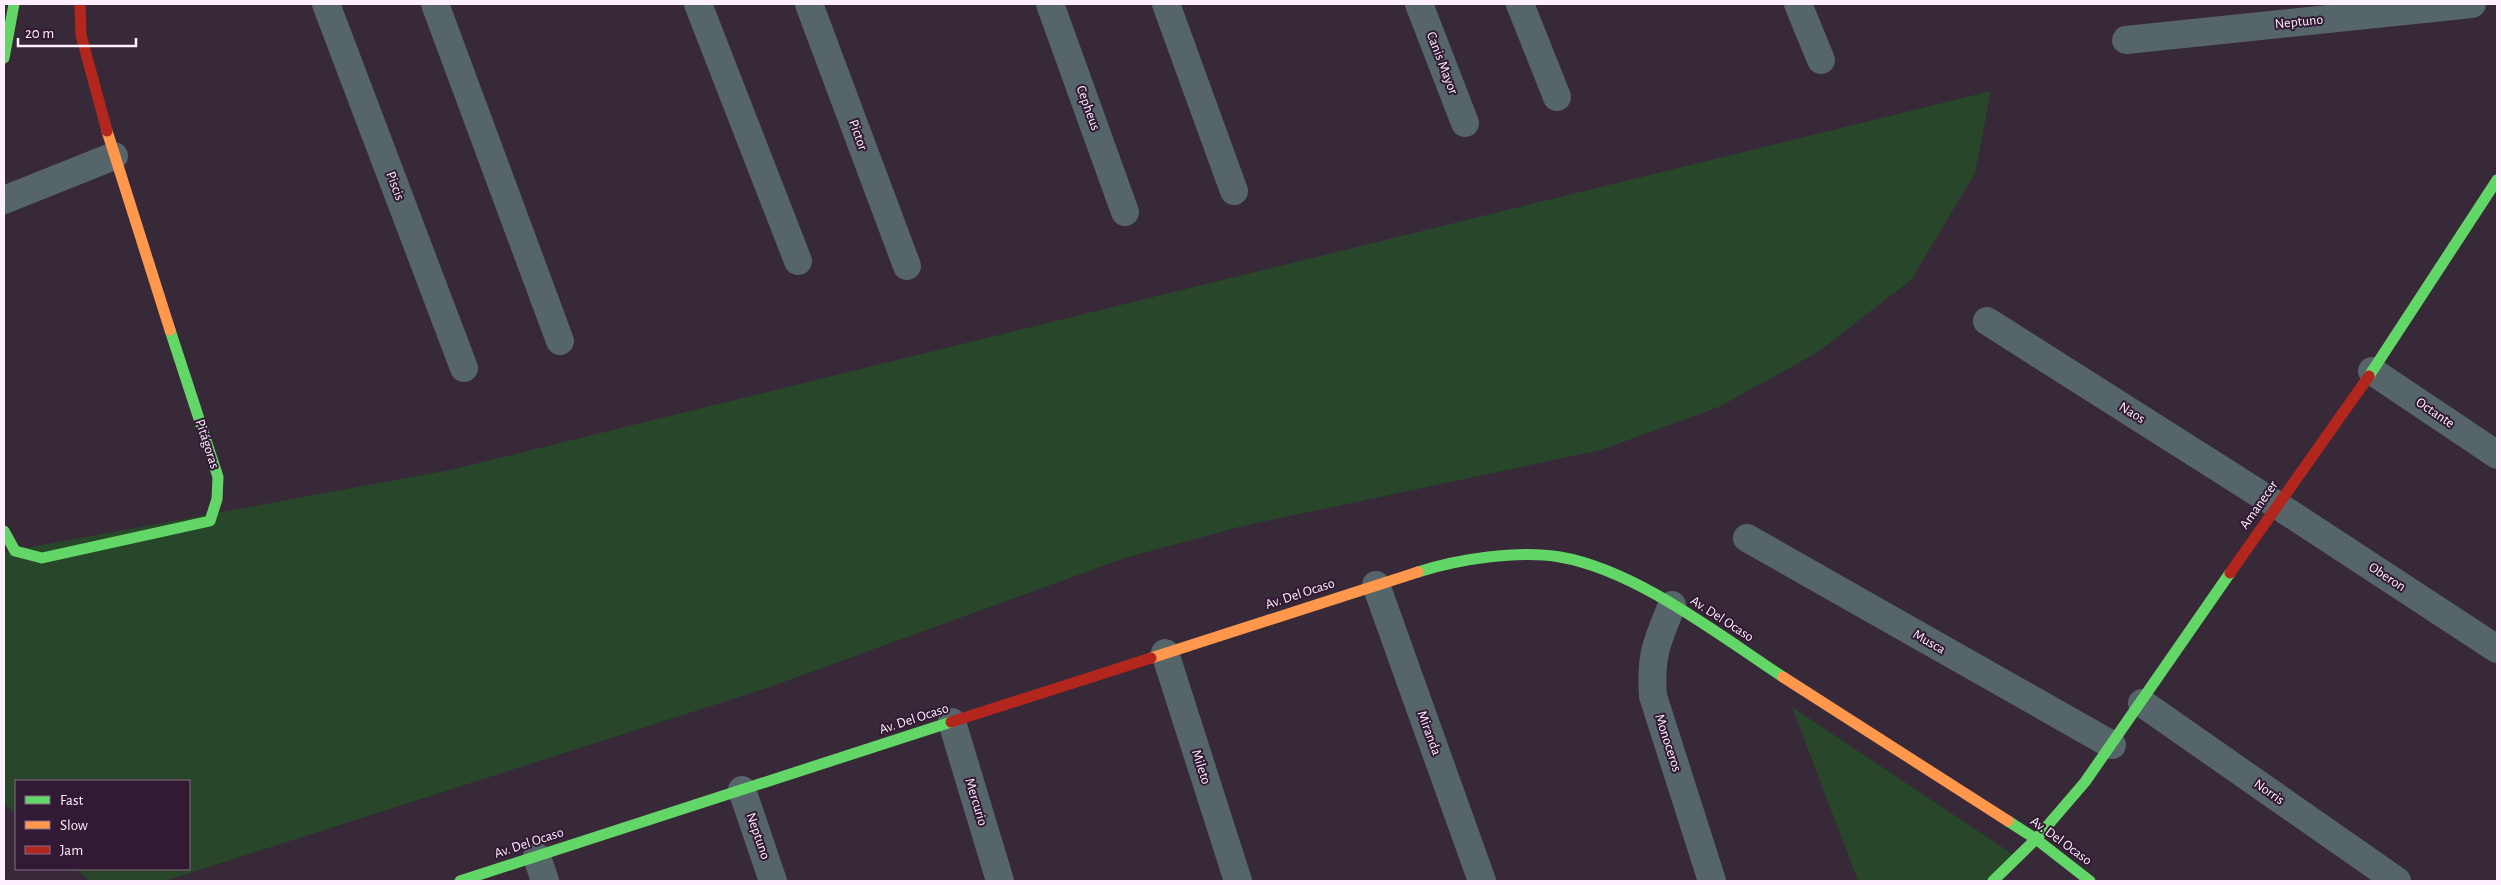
<svg xmlns="http://www.w3.org/2000/svg" width="2501" height="885" font-family="'Alegreya Sans',sans-serif">
  <style>
    .green { fill: #27462a }
    .lines { fill: none; stroke-linecap: round; stroke-linejoin: round }
    .street { stroke: #55656a; stroke-width: 28 }
    .fast { stroke: #63d668; stroke-width: 11 }
    .slow { stroke: #ff974d; stroke-width: 11 }
    .jam { stroke: #b3261e; stroke-width: 11 }
    .labels { text-anchor: middle; dominant-baseline: central; stroke-width: 4; stroke-linejoin: round; paint-order: stroke }
    .street-label { font-size: 14px; fill: #fef0fe; stroke: #321934 }
  </style>
  <rect width="100%" height="100%" fill="#372938"/>
  <g class="green">
    <path d="M1991 91 1975 173 1911 280 1818 352 1719 407 1601 450 1243 526 1125 558 767 688 165 881H90L76 869H189V781H16V814L4 803V552L450 470Z"/>
    <path d="M1792 707 2017 857 1993 881H1858Z"/>
  </g>
  <g class="lines">
    <g class="street">
      <path d="M326 4 464 368"/>
      <path d="M435 4 560 341"/>
      <path d="M698 4 798 261"/>
      <path d="M809 4 907 266"/>
      <path d="M1050 4 1125 212"/>
      <path d="M1166 4 1234 191"/>
      <path d="M1419 4 1465 123"/>
      <path d="M1520 4 1557 97"/>
      <path d="M1798 4 1821 60"/>
      <path d="M2126 40 2472 4"/>
      <path d="M4 200 114 156"/>
      <path d="M1987 321 2277 505 2497 649"/>
      <path d="M2372 371 2497 455"/>
      <path d="M1747 538 2112 745"/>
      <path d="M1376 585 1482 881"/>
      <path d="M1672 605C1657 642 1650 655 1653 696L1712 881"/>
      <path d="M1165 653 1238 881"/>
      <path d="M2142 703 2397 881"/>
      <path d="M952 722 1000 881"/>
      <path d="M742 790 773 881"/>
      <path d="M537 857 545 881"/>
    </g>
    <g class="fast">
      <path d="M4 58 14 4"/>
      <path d="M2369 376 2497 180"/>
      <path d="M4 531 15 551 42 558 210 521 217 499 218 477 170 330"/>
      <path d="M1418 572C1458 559 1518 550 1560 557 1636 570 1719 635 1783 677"/>
      <path d="M2008 821 2036 839 2090 881"/>
      <path d="M460 881 951 722"/>
      <path d="M1993 881 2036 839 2085 782 2230 573"/>
    </g>
    <g class="slow">
      <path d="M107 131 170 330"/>
      <path d="M1151 658 1418 572"/>
      <path d="M1783 677 2008 821"/>
    </g>
    <g class="jam">
      <path d="M80 4 81 35 107 131"/>
      <path d="M2230 573 2369 376"/>
      <path d="M951 722 1151 658"/>
    </g>
  </g>
  <g class="labels">
    <g class="street-label">
      <text transform="translate(2299 22) rotate(-6)">Neptuno</text>
      <text transform="translate(1442 63) rotate(69)">Canis Mayor</text>
      <text transform="translate(1088 108) rotate(70)">Cepheus</text>
      <text transform="translate(858 135) rotate(70)">Pictor</text>
      <text transform="translate(395 186) rotate(69)">Piscis</text>
      <text transform="translate(2132 413) rotate(32)">Naos</text>
      <text transform="translate(2435 413) rotate(34)">Octante</text>
      <text transform="translate(207 444) rotate(72)">Pitágoras</text>
      <text transform="translate(2259 505) rotate(-55)">Amanecer</text>
      <text transform="translate(2387 577) rotate(33)">Oberon</text>
      <text transform="translate(1300 594) rotate(-18)">Av. Del Ocaso</text>
      <text transform="translate(1722 619) rotate(33)">Av. Del Ocaso</text>
      <text transform="translate(1929 642) rotate(30)">Musca</text>
      <text transform="translate(914 719) rotate(-18)">Av. Del Ocaso</text>
      <text transform="translate(1429 733) rotate(70)">Miranda</text>
      <text transform="translate(1668 743) rotate(72)">Monoceros</text>
      <text transform="translate(1201 767) rotate(72)">Mileto</text>
      <text transform="translate(2269 792) rotate(35)">Norris</text>
      <text transform="translate(976 802) rotate(73)">Mercurio</text>
      <text transform="translate(758 836) rotate(71)">Neptuno</text>
      <text transform="translate(2061 841) rotate(36)">Av. Del Ocaso</text>
      <text transform="translate(529 843) rotate(-18)">Av. Del Ocaso</text>
    </g>
  </g>
  <rect width="2501" height="885" fill="none" stroke="#fef0fe" stroke-width="10"/>
  <rect x="15" y="780" width="175" height="90" fill="#321934" stroke="#846f85"/>
  <rect x="25" y="796" width="25" height="8" fill="#63d668" stroke="#846f85"/>
  <text x="60" y="805" font-size="15" fill="#fef0fe">Fast</text>
  <rect x="25" y="821" width="25" height="8" fill="#ff974d" stroke="#846f85"/>
  <text x="60" y="830" font-size="15" fill="#fef0fe">Slow</text>
  <rect x="25" y="846" width="25" height="8" fill="#b3261e" stroke="#846f85"/>
  <text x="60" y="855" font-size="15" fill="#fef0fe">Jam</text>
  <path d="M18 38v8h118v-8" fill="none" stroke="#fef0fe" stroke-width="2.5"/>
  <text x="25" y="38" font-size="15" fill="#fef0fe" stroke="#321934" stroke-width="4" paint-order="stroke">20 m</text>
</svg>
